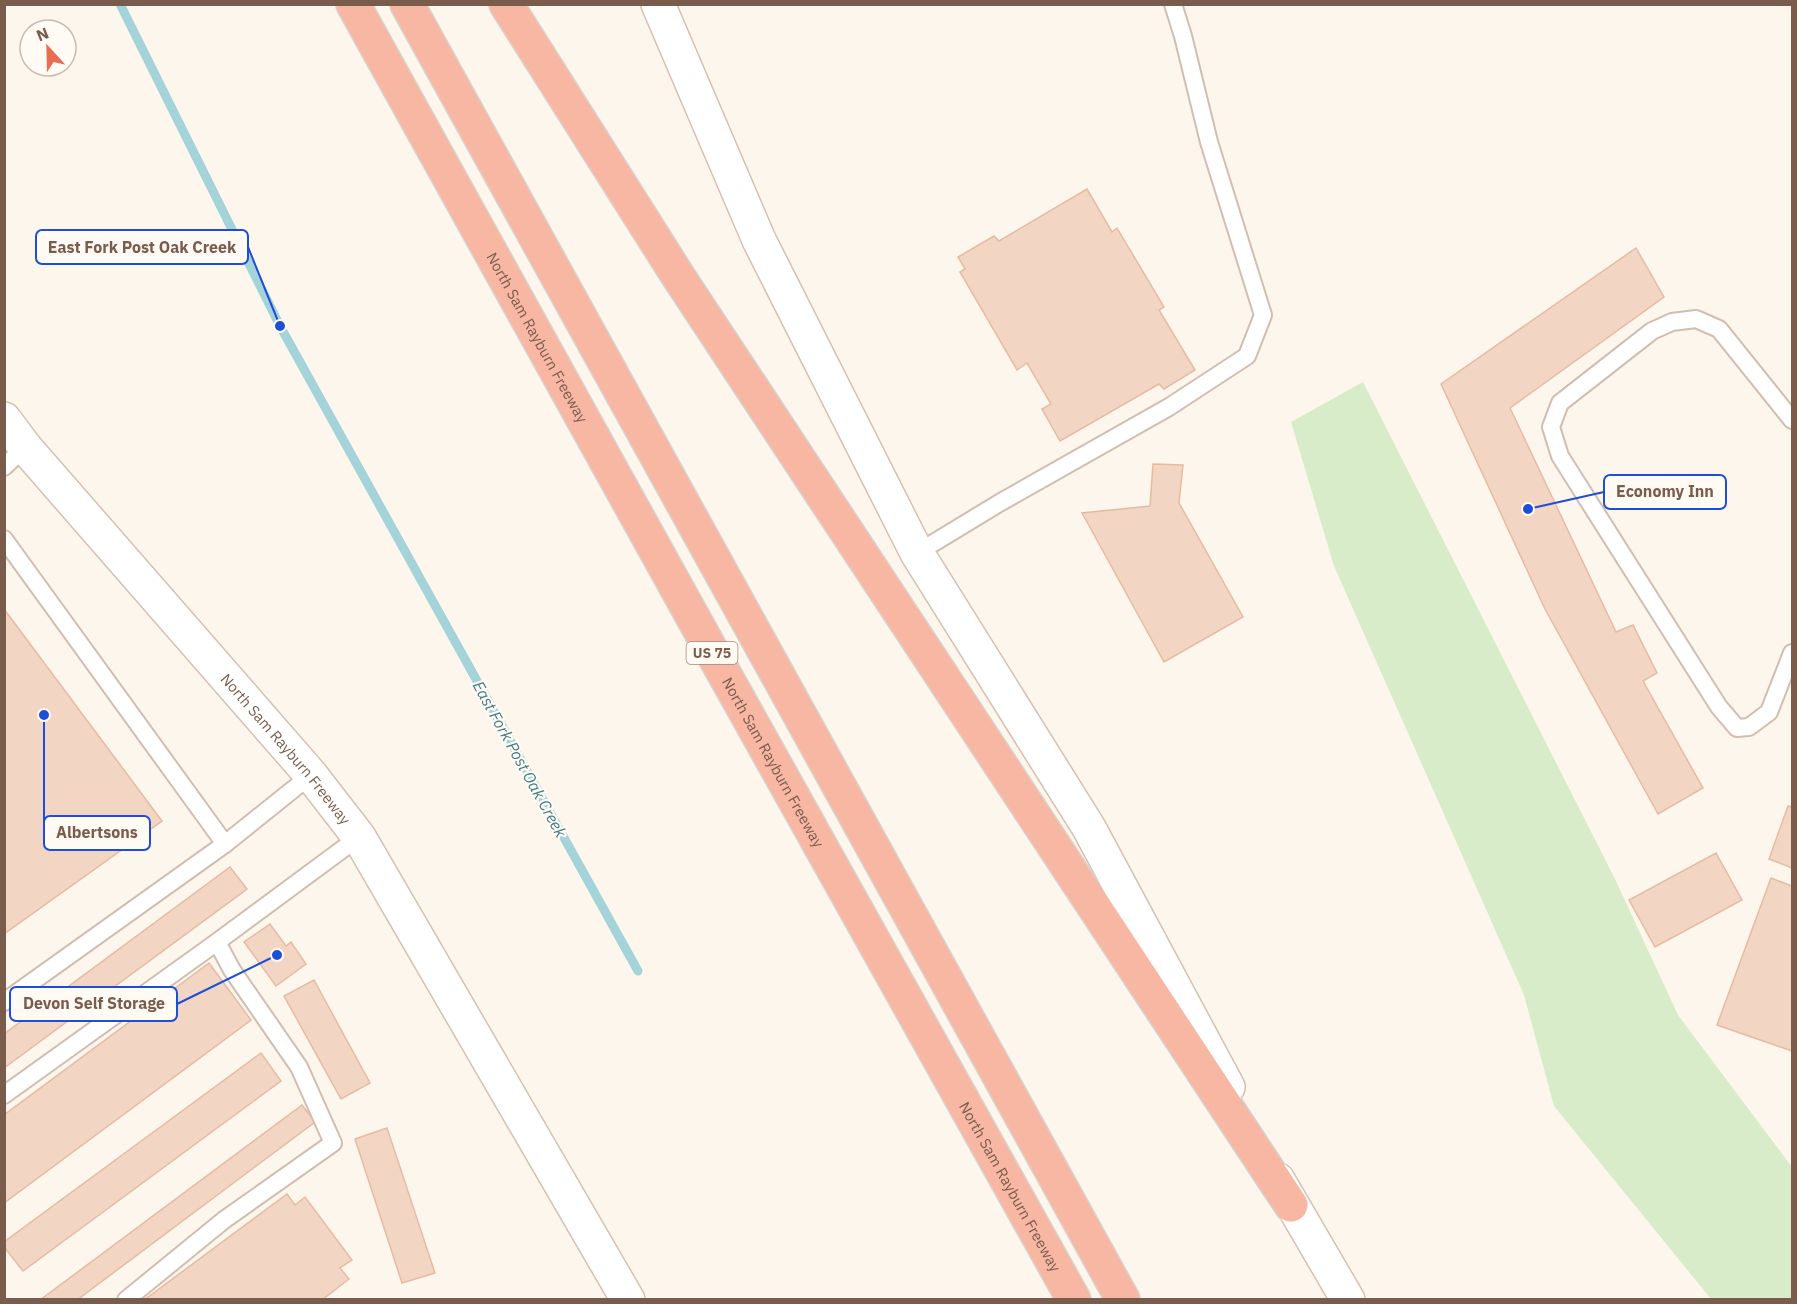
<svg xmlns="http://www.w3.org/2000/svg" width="1797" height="1304" font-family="'IBM Plex Sans',sans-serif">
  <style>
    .green { fill: #d8ecc9 }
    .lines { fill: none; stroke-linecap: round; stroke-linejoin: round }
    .stream { stroke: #a5d3da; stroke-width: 9 }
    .building { fill: #f3d5c3; stroke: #e6bba3; stroke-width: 1.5 }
    .lane-casing { stroke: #d1beb0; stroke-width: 20 }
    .secondary-casing { stroke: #d6c0b0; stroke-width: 36 }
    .highway-casing { stroke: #dad1cd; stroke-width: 36 }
    .lane { stroke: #fff; stroke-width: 16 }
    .secondary { stroke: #fff; stroke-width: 33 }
    .highway { stroke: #f7b7a3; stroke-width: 33 }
    .labels { text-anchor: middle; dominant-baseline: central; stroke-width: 4.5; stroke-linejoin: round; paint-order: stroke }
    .shield { fill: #fffaf3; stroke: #a28b7f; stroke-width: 1.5 }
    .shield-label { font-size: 14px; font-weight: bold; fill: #7a5c4d }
    .street-label { font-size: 15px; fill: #7a5c4d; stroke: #fffaf3 }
    .water-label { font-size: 16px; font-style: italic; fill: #437c86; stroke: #fffaf3 }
    .leader { fill: none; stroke: #1d4ed8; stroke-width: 2 }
    .callout-dot { fill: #1d4ed8; stroke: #fffaf3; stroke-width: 2 }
    .callout { fill: #fffaf3; stroke: #1d4ed8; stroke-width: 2 }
    .callout-label { font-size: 16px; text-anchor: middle; font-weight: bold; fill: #7a5c4d }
  </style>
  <rect width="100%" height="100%" fill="#fdf6ec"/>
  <path class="green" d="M1363 382 1615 879 1678 1015 1792 1167V1299H1711L1554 1106 1524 995 1334 566 1291 422Z"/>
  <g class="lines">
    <path class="stream" d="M120 4 280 326 638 971"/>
  </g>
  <g class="building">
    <path d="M1087 189 1112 232 1117 228 1164 307 1159 310 1195 370 1164 389 1159 384 1060 441 1042 409 1051 404 1027 363 1017 370 960 272 965 269 958 257 994 236 999 241Z"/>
    <path d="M1636 248 1664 297 1510 408 1616 632 1633 625 1657 673 1643 681 1703 788 1658 814 1545 609 1441 384Z"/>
    <path d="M1153 464 1183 465 1179 503 1243 617 1164 662 1082 513 1150 506Z"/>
    <path d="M4 609 162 821 4 934Z"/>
    <path d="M1788 806 1792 807V868L1769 859Z"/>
    <path d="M1716 853 1742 900 1655 947 1629 900Z"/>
    <path d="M230 867 247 889 4 1068V1034Z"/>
    <path d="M1771 878 1792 886V1051L1717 1025Z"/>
    <path d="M270 924 286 946 291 942 306 964 276 986 244 942Z"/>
    <path d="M209 963 251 1020 4 1203V1115Z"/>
    <path d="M314 980 370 1083 341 1099 284 996Z"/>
    <path d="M261 1053 281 1081 23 1271 4 1247V1242Z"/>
    <path d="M302 1105 315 1122 77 1300H40Z"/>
    <path d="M387 1128 435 1273 402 1283 355 1139Z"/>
    <path d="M287 1194 295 1205 305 1197 352 1260 340 1268 349 1279 322 1300H144Z"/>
  </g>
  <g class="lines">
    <g class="lane-casing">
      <g id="lane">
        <path d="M1792 420 1719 329 1696 319 1672 322 1652 331 1560 403 1551 427 1560 456 1719 707 1737 728 1749 727 1769 712 1792 653"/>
        <path d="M4 467 25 447"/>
        <path d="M4 539 225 844"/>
        <path d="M917 553 1001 502 1169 407 1247 356 1263 315 1209 142 1183 36 1173 4"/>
        <path d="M217 942 359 837"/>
        <path d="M4 1002 225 844 311 775"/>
        <path d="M4 1095 217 942 232 970 299 1067 333 1143 224 1220 126 1300"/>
      </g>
    </g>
    <g class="secondary-casing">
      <g id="secondary">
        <path d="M658 4 759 240 917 553 1089 828 1228 1087"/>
        <path id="s1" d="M4 419 25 447 311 775 359 837 628 1300"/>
        <path d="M1278 1180 1348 1300"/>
      </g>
    </g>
    <g class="highway-casing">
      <g id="highway">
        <path id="s2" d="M353 4 721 668 1074 1300"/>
        <path d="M407 4 1123 1300"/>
        <path d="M506 4 678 276 1291 1205"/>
      </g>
    </g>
    <use href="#lane" class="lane"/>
    <use href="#secondary" class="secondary"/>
    <use href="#highway" class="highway"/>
  </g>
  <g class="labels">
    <rect class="shield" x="686.5" y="642" width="51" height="22" rx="4.5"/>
    <g class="shield-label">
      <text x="712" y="653">US 75</text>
    </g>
    <g class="street-label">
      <text stroke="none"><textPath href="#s2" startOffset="381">North Sam Rayburn Freeway</textPath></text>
      <text stroke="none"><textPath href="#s1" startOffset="434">North Sam Rayburn Freeway</textPath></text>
      <text stroke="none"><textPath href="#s2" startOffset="867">North Sam Rayburn Freeway</textPath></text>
      <text stroke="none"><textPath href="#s2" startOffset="1353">North Sam Rayburn Freeway</textPath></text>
    </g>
    <g class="water-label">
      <text transform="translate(520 759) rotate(61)">East Fork Post Oak Creek</text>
    </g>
  </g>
  <path class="leader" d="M280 326L248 247M1528 509L1604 492M44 715L44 833M277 955L177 1004"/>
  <g class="callout-dot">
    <circle cx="280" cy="326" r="6"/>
    <circle cx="1528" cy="509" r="6"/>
    <circle cx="44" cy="715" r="6"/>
    <circle cx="277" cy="955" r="6"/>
  </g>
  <g class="callout">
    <rect x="36" y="230" width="212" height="34" rx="6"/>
    <rect x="1604" y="475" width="122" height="34" rx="6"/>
    <rect x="44" y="816" width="106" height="34" rx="6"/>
    <rect x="10" y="987" width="167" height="34" rx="6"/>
  </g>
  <g class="callout-label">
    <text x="142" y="253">East Fork Post Oak Creek</text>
    <text x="1665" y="497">Economy Inn</text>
    <text x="97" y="838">Albertsons</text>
    <text x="94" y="1009">Devon Self Storage</text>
  </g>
  <rect width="1797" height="1304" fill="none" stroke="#7a5c4d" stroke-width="12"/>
  <g transform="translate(48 48) rotate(338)"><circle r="28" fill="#fffaf3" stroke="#cabbb1" stroke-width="1.5"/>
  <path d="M0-4.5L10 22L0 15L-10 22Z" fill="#e76f51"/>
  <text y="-9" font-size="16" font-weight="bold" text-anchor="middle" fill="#7a5c4d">N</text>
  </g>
</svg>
